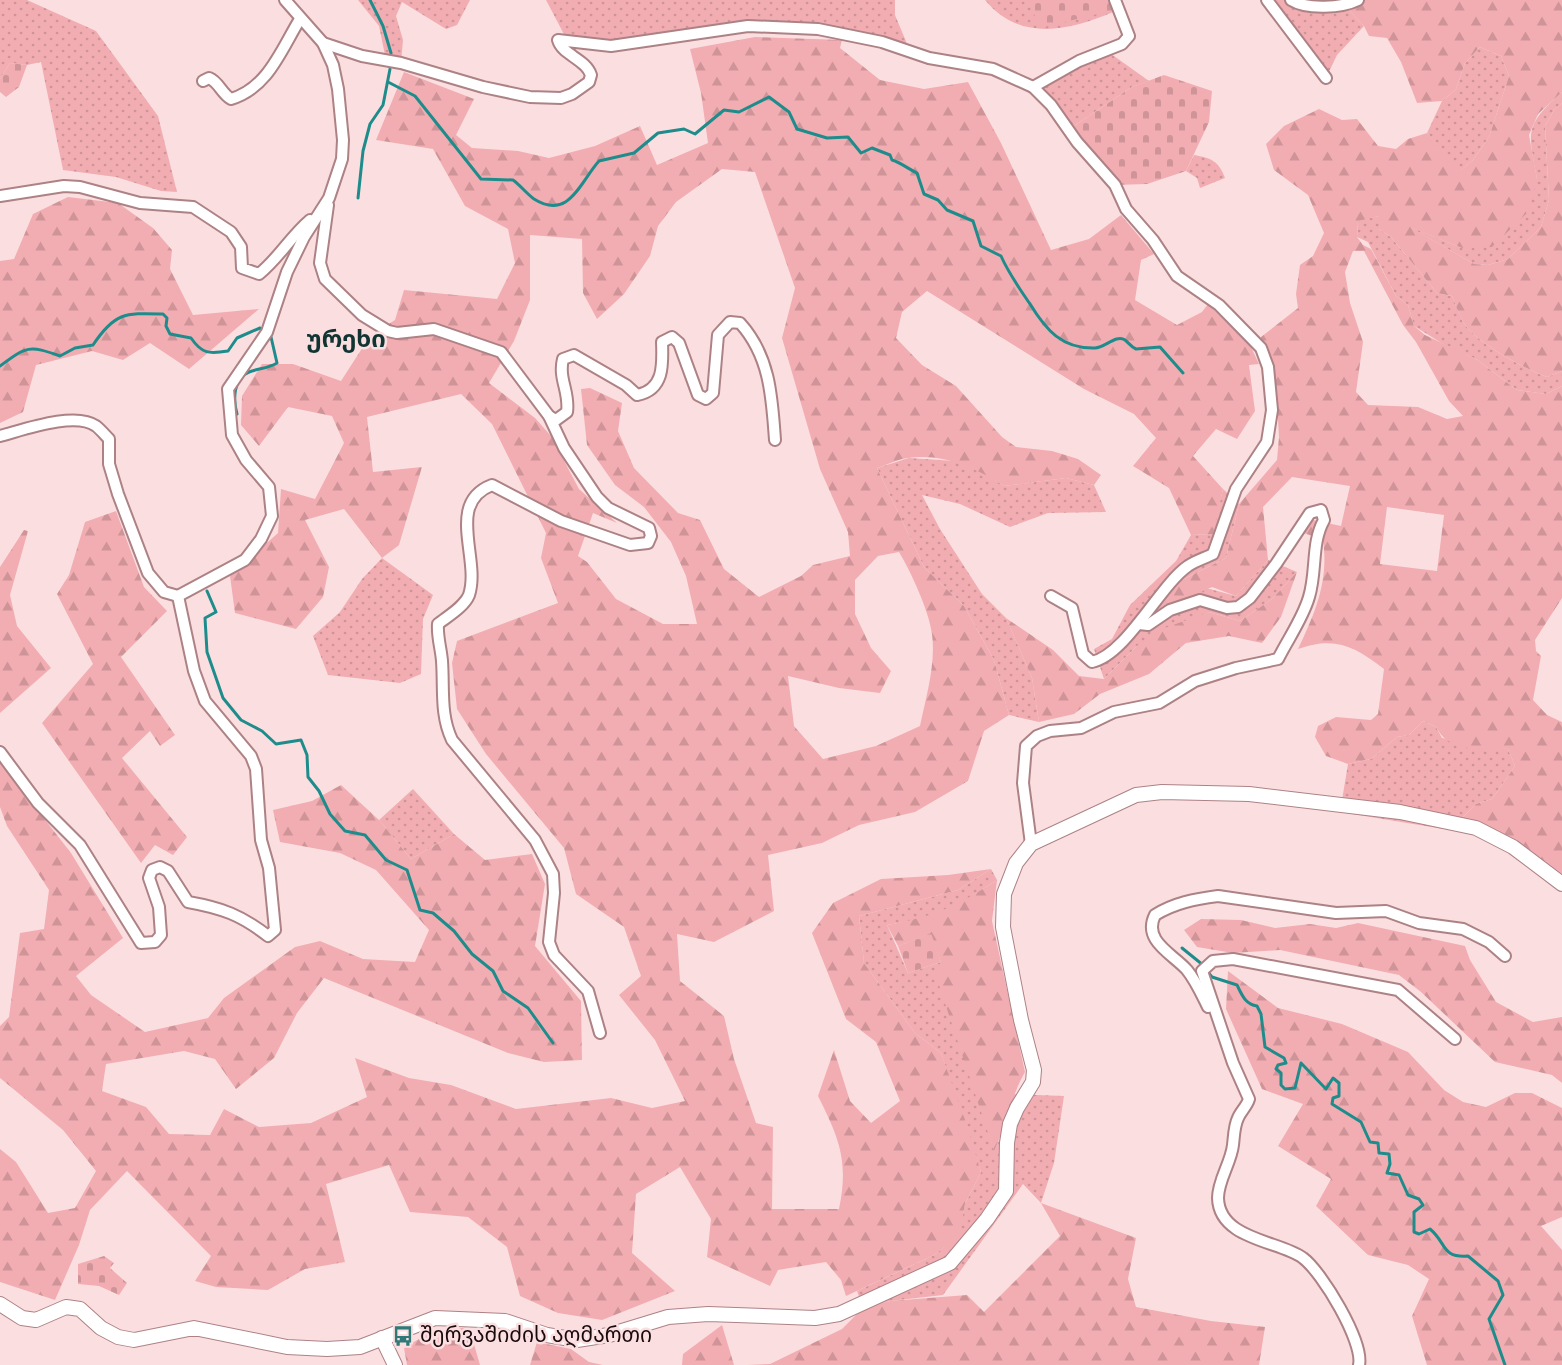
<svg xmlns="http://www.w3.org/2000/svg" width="1562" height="1365" font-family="Spectral,'Noto Sans Georgian',serif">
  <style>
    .grass { fill: url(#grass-dots) }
    .forest { fill: url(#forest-firs); fill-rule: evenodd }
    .cemetery { fill: url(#cemetery-stones) }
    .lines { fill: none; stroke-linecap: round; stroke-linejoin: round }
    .stream { stroke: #1f8c8c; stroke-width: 3 }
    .minor-casing { stroke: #ad8285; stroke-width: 14 }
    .tertiary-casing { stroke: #ad8285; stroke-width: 16 }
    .minor { stroke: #fff; stroke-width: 10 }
    .tertiary { stroke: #fff; stroke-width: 14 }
    .labels { text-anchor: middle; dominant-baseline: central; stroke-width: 5; stroke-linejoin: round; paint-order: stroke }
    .poi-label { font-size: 21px; fill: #18090b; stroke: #fbdfe0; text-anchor: start }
    .quarter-label { font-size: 24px; font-weight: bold; fill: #113433; stroke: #fbdfe0 }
  </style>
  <defs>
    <pattern id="grass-dots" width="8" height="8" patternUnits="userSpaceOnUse" patternTransform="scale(1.5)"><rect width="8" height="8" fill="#f2adb2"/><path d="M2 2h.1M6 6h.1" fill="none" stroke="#cf9498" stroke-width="1.8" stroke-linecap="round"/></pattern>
    <pattern id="forest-firs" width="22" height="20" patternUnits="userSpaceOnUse" patternTransform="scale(1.5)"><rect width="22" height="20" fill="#f2adb2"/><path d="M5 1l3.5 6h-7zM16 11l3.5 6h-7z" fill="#cf9498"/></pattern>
    <pattern id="cemetery-stones" width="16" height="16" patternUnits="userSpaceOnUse" patternTransform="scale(1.5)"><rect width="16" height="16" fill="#f2adb2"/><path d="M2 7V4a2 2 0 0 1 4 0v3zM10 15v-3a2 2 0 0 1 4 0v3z" fill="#cf9498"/></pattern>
  </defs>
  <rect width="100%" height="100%" fill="#fbdfe0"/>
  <g class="grass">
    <path d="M0 0H27L96 31 158 116 177 192 161 191 116 177 63 170 41 62 27 65 10 63 0 79Z"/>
    <path d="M358 0H470L457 25 446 29 402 2 396 16 403 40 401 63 386 60 379 26Z"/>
    <path d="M546 0H895V15L910 51 882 42 749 26 638 42 567 40Z"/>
    <path d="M985 0H1106L1113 12C1069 31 1019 42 985 0Z"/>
    <path d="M1267 0H1358L1344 5 1364 26 1337 55 1326 78Z"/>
    <path d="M1480 47 1501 56 1509 76 1489 137 1473 160 1460 171 1427 133 1442 101 1456 89 1465 63Z"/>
    <path d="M1107 51 1149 81 1132 87 1068 130 1033 87Z"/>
    <path d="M1562 92V103L1554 110 1545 126 1549 200 1541 227 1508 259 1488 265 1474 264 1406 225 1462 248 1537 179C1528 131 1524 126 1562 92Z"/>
    <path d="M1194 155C1211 158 1219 161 1225 178L1200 188 1197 178 1186 171Z"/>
    <path d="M1379 216V229L1391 237 1437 293 1452 296C1456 305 1460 318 1466 326 1481 345 1523 368 1547 377L1562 371V386L1546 394 1517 390 1476 359 1448 347 1414 326 1408 305 1396 296 1368 242 1357 237 1358 220Z"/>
    <path d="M909 458 955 461 978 469 1004 486 1066 478 1094 485 1106 512 1048 513 1010 527 960 504 922 495 940 529 982 594 1006 618 1032 678 1039 722 1009 715 994 660 964 606 924 567 877 468Z"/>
    <path d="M1223 489 1239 504 1226 558 1180 581 1236 596 1268 560 1297 572 1272 599 1240 621 1209 612 1137 646 1104 679 1094 649 1112 639 1130 605 1176 561 1191 535 1212 534Z"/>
    <path d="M382 558 433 595 423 619 421 674 400 683 328 675 313 636 340 612 362 579Z"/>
    <path d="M1423 721 1436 727 1442 738 1508 749 1515 766 1492 799 1476 804 1450 830 1340 812 1348 764 1371 759 1397 737 1409 735Z"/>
    <path d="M413 789 454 834 411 859 379 820Z"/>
    <path d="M991 869 997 880 961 903 923 919 887 925 908 973 941 962 968 1066 994 1150 1003 1133 1012 1094 1064 1096 1054 1163 1041 1203 1023 1184 943 1295 890 1301 863 1308 857 1291 934 1255 958 1236 965 1204 981 1172 941 1053 915 1033 864 963 859 916 958 890Z"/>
  </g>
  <g class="forest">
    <path d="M1358 0H1562V92L1538 114 1529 135 1537 179 1528 212 1492 247 1462 248 1410 227 1474 264 1488 265 1508 259 1541 227 1549 200 1545 126 1554 110 1562 103V371L1547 377C1523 368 1481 345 1466 326 1460 318 1456 306 1452 296L1437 293 1391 237 1379 229V216L1358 221 1357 237 1363 245 1371 249 1396 296 1408 305 1414 326 1425 335 1476 359 1517 390 1546 394 1562 386V598L1535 640 1536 651 1541 656 1533 700 1547 715 1562 722V884L1513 847 1457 823 1476 804 1492 799 1515 766 1508 749C1481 748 1450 754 1436 727L1423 721 1409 735 1397 737 1371 759 1348 764 1326 756 1315 737 1318 726 1336 717 1371 720 1378 714 1384 669C1354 646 1335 636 1298 649 1315 613 1329 581 1323 540L1304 533 1313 520 1341 526 1350 486 1292 477 1263 507 1268 560 1236 596 1212 587 1162 609 1180 581 1226 558 1239 504 1277 460 1279 437 1277 400 1261 348V337L1298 308 1296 294 1300 265 1313 256 1324 233 1308 195 1274 170 1266 144 1284 126 1319 109 1342 120 1357 119 1378 146 1396 149 1408 139 1427 133 1461 170 1473 160 1489 137 1509 76 1501 56 1480 47 1465 63 1456 89 1442 101 1417 103 1401 62 1387 38 1369 36 1364 26 1344 5ZM1353 251H1364L1403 325 1416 342 1449 401 1463 416 1447 419 1418 407 1368 405 1356 392 1363 342 1350 303 1345 272ZM1387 507 1444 515 1437 571 1380 564Z"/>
    <path d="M755 37 842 40 840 48 880 80 924 89 968 82 1001 143 1051 250 1089 239 1121 215 1154 254 1141 260 1135 300 1177 325 1202 312 1208 304 1251 347 1259 364 1249 365 1255 411 1237 439 1216 429 1193 456 1223 489 1213 534 1191 535 1169 488 1133 466 1156 438 1134 414 1084 389 927 291 902 312 896 338 922 365 956 386 1002 437 1016 447 1052 451 1078 459 1101 475 1094 485 1066 478 1004 486C976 468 943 453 908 458 898 459 887 465 877 468L924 567 964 606 994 660 1009 715 984 731 968 781 915 812 859 825 822 843 768 855 774 911 714 942 677 934 680 981 724 1016 734 1059 756 1123 773 1127 772 1209H839C849 1161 839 1138 818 1096L834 1050 850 1101 871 1123 900 1101 876 1042 846 1019 812 933 833 903 881 879 948 875 991 869 958 890 859 916 864 963 915 1033 941 1053 965 1120 981 1172 965 1204 959 1236 934 1255 846 1296 841 1280 826 1262 778 1270 770 1286 707 1257 711 1219 680 1167 636 1194 632 1253 675 1291 602 1320 558 1313 520 1296 507 1247 468 1217 410 1212 389 1165 326 1184 345 1262 305 1269 268 1290 216 1287 195 1281 211 1256 127 1171 90 1210 79 1245 55 1300 0 1282V1149L16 1162 48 1213 75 1208 96 1171 63 1130 0 1078V1026L9 1017 20 933 44 929 49 890 7 826 0 807V762L71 853 123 938 76 976 91 995 145 1032 208 1018 224 998 295 947 320 941 363 959 415 962 429 930 376 870 340 853 280 842 273 810 312 801 341 785 379 820 411 859 454 834 485 860 532 854 545 884 535 946 581 1001 582 1060 544 1062 508 1053 324 978 297 1013 274 1058 236 1089 215 1059 184 1051 106 1064 102 1091 146 1107 169 1134 210 1135 224 1109 259 1127 311 1123 367 1097 355 1058 409 1078 451 1085 516 1109 611 1098 652 1108 685 1101 655 1040 619 995 641 976 624 927 576 894 564 848 486 754 457 709 452 663 457 641 558 603 541 558 546 533 492 424 461 394 367 417 373 472 422 467 399 545 382 558 344 509 305 520 329 567 323 597 296 629 235 613 230 576 278 533 281 489 315 499 344 443 332 416 288 407 259 446 241 425 242 396 262 364H293L341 381 370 336 395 320 404 290 497 299 515 263 508 229 465 206 433 149 376 140 404 72 474 99 456 135 472 148 518 151 549 158 595 146 640 126 657 165 708 143 701 93 690 49ZM722 169 755 172 795 288 782 338 820 469 848 532 850 556 813 565 801 576 759 597 724 569 700 520 678 513 634 468 618 431 622 403 590 388 581 389 587 445 615 485 644 507 671 542 686 576 697 624H663L616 599 587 562 578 556 593 513 617 523 579 489 551 436 535 418 489 383 514 341 530 300V235L582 239 583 293 597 319 624 294 650 256 658 226 676 202ZM899 552C911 572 929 611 932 634 936 664 926 697 920 726L876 746 823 759 794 726 788 676 839 688 880 693 891 671 871 648 855 614V580L878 556Z"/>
    <path d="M68 197 118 203 153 228 172 250 170 269 193 315 259 309 189 369 150 343 123 360 92 351 36 365 23 412 0 423V261L14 259 33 214Z"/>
    <path d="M116 511 144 587 167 611 121 657 175 735 160 746 150 731 122 758 187 837 173 855 155 845 141 863 42 723 93 664 57 594 69 575 85 522Z"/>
    <path d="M24 530 28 531 10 595 17 626 51 668 0 713V567Z"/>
    <path d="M1297 572 1281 617 1262 643 1229 636 1186 643 1149 674 1100 694 1074 714 1039 722 1032 678 1006 618 1053 650 1079 676 1104 679 1137 646 1162 629 1209 612 1240 621 1272 599Z"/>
    <path d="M997 880 992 921 1025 1072C1010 1098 1007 1124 994 1151L935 973 941 962 930 934 898 946 887 925C934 917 957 906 997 880Z"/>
    <path d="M1201 919 1241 920 1275 928 1310 924 1336 928 1358 923 1465 946 1470 960 1496 1002 1533 1022 1562 1017V1083L1552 1075 1495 1062 1421 992 1399 975 1280 950 1233 953 1197 947 1184 930Z"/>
    <path d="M1228 971 1278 1008 1342 1024 1408 1052 1444 1090 1463 1102 1486 1107 1515 1093H1532L1562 1108V1217L1541 1226 1562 1250V1365H1427L1412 1316 1429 1279 1408 1265 1368 1255 1316 1206 1331 1179 1278 1146 1303 1104 1262 1089 1226 1009Z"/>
    <path d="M1041 1203 1136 1238 1128 1279 1136 1307 1211 1321 1265 1327 1259 1365H747L770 1364 842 1329 863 1308 890 1301 967 1295 984 1312 1060 1236Z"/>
    <path d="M722 1325 734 1365H682L683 1354Z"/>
    <path d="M469 1327 480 1365H407L404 1348 429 1333Z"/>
    <path d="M537 1342 571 1349 589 1362 603 1365H530Z"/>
  </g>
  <g class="cemetery">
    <path d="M1028 0H1108L1114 10 1040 28Z"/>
    <path d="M10 63 27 65 19 87 6 97 0 92V79Z"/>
    <path d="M1164 75 1212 91 1209 122 1186 171 1147 184 1115 185 1068 130 1132 87Z"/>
    <path d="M931 933 941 962 908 973 898 946Z"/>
    <path d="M104 1256 114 1263 110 1268 127 1283 119 1295 99 1286 78 1284V1264Z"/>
  </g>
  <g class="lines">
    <g class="stream">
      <path d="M370 0 383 26 391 53"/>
      <path d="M388 82 415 96 481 179 513 180C520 185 527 194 534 199 569 221 580 182 599 161L634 153 658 133 684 129 695 134 724 110 739 112 769 97 789 112 797 129 827 138 848 137 861 153 872 148 890 155 892 160C902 163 908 169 917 173L924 194 938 200 947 210 973 221 981 246 1001 256C1009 274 1019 288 1030 304 1046 330 1062 349 1095 348 1105 348 1116 334 1125 340 1129 343 1131 347 1136 349L1160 347 1183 373"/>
      <path d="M358 198 363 151 370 124 383 105 390 69"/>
      <path d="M0 366C27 346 29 345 60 356L75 348 93 345C115 312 125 313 163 314L167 318 166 326 170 334 191 338C202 354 209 354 228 351L237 338 260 328 271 337 277 363C267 369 259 368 249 372 233 378 233 400 237 414"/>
      <path d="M207 591 216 612 205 618 207 652 223 698 241 720 262 731 276 744 301 740 307 755 308 777 319 791 330 814 345 831 365 835 386 860 407 870 420 910 433 913 454 931 472 954 493 971 503 991 528 1008 553 1043"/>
      <path d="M1182 948 1203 965"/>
      <path d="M1207 971 1212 977 1237 985C1242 995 1245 1004 1257 1006L1261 1014 1265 1047 1284 1058 1286 1063 1278 1065 1276 1069 1281 1073V1085L1285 1089 1295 1088 1301 1063 1326 1089 1333 1078 1339 1083V1096L1333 1098 1332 1104 1361 1122 1370 1142 1378 1143 1379 1153 1389 1154 1390 1164 1387 1173 1399 1175 1408 1195 1419 1199 1423 1205 1414 1212V1232L1419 1234 1430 1229C1447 1243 1441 1258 1468 1256L1498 1281 1503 1295 1489 1319 1505 1365"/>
    </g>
    <g class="minor-casing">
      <g id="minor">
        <path d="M1267 0 1326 78"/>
        <path d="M1291 0C1307 10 1342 8 1358 0"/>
        <path d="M323 43 362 56 401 63 483 87 530 97 561 98 572 94 589 82 591 75C586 59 562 55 558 40L611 46 748 26 818 29 882 42 929 58 993 69 1033 87 1051 105 1077 142 1115 185 1126 209 1153 240 1177 276 1219 305 1261 348 1268 367 1272 410 1267 442 1236 489 1213 554C1205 558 1195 561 1188 566 1160 585 1126 655 1092 662L1083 654 1072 608 1051 596"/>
        <path d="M203 81 209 78C219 82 221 93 231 99 268 88 281 50 300 19"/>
        <path d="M1033 87 1079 61 1122 44 1129 36 1115 0"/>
        <path d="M0 196 64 186 80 187 140 203 193 207 231 232 241 247 242 268 259 274C279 258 290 237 310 220"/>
        <path d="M328 205 320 263 325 279 362 315 388 331 397 333 434 329 501 352 549 416 564 448 597 497 608 508 649 528 651 536 648 543 630 545 561 521 492 485C445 503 481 559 469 595 464 607 448 616 438 624 437 637 441 648 442 661 444 689 440 715 452 740L535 840 553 874 554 893 549 942 554 955 588 991 600 1033"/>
        <path d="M549 416 556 420 567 412C570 392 558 379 563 359L574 355 626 385 637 395C664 390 663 365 662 342L672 337 679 343 698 395 706 399 713 393 718 335 730 322 740 323C770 356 772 397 775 440"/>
        <path d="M0 436C23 430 75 411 96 426 100 429 105 435 109 439V464L118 494 148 573 164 592 178 596"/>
        <path d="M0 752 38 803 80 845 141 943 155 942 161 935 159 907 149 878 152 870 160 867 168 871 188 902C222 908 241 915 268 936L275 930 269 868 261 840 256 769 251 756 205 701 194 671 178 596 245 560 261 539 272 516 269 487 246 460 232 435 228 389 267 332 287 272 304 237 329 198 342 159 343 140 338 89 333 65 323 43 285 0"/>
        <path d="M1031 844 1023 783 1026 746 1037 736 1050 731 1081 728 1114 712 1159 703 1195 681 1236 668 1278 659C1288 639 1303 618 1309 597 1317 571 1311 543 1324 520L1321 510 1310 513 1276 564 1250 598 1238 607 1227 608 1200 600 1170 610 1148 625 1139 624"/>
        <path d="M1208 1007C1202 995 1196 981 1187 970 1173 954 1142 941 1155 915 1174 903 1195 899 1218 896L1336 913 1386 911 1419 923 1463 929 1489 942 1505 956"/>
        <path d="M1359 1365C1364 1342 1322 1272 1303 1258 1281 1241 1219 1240 1218 1198 1218 1180 1231 1163 1233 1145 1234 1137 1234 1126 1238 1118 1241 1111 1247 1106 1249 1099L1233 1063 1202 971 1213 961 1233 959 1398 990 1455 1039"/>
      </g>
    </g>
    <g class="tertiary-casing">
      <g id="tertiary">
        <path d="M0 1304 22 1318 36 1320 66 1307 80 1309 101 1328 118 1337 134 1340 194 1328 287 1347 327 1349 360 1347 435 1318 505 1321 547 1335 577 1340 609 1335 668 1317 708 1314 815 1318 839 1314 950 1263 987 1219 1006 1191 1007 1143 1010 1124 1017 1108 1033 1082 1034 1070 1021 1020 1003 927 1004 894 1016 863 1031 844 1136 795 1162 792 1249 794 1400 812 1476 828 1513 847 1562 884"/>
        <path d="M382 1338 395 1365"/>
      </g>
    </g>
    <use href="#minor" class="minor"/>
    <use href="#tertiary" class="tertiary"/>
  </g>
  <defs>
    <g id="bus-bare" transform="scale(1.62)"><path d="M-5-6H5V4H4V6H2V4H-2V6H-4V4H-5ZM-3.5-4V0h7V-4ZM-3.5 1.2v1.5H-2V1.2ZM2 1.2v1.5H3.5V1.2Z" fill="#2f7978" stroke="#fbdfe0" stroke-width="2.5" paint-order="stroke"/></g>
  </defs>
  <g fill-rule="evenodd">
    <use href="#bus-bare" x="403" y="1336"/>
  </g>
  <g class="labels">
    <g class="poi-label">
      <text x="420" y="1336">შერვაშიძის აღმართი</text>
    </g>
    <g class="quarter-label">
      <text x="346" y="340">ურეხი</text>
    </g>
  </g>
</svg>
